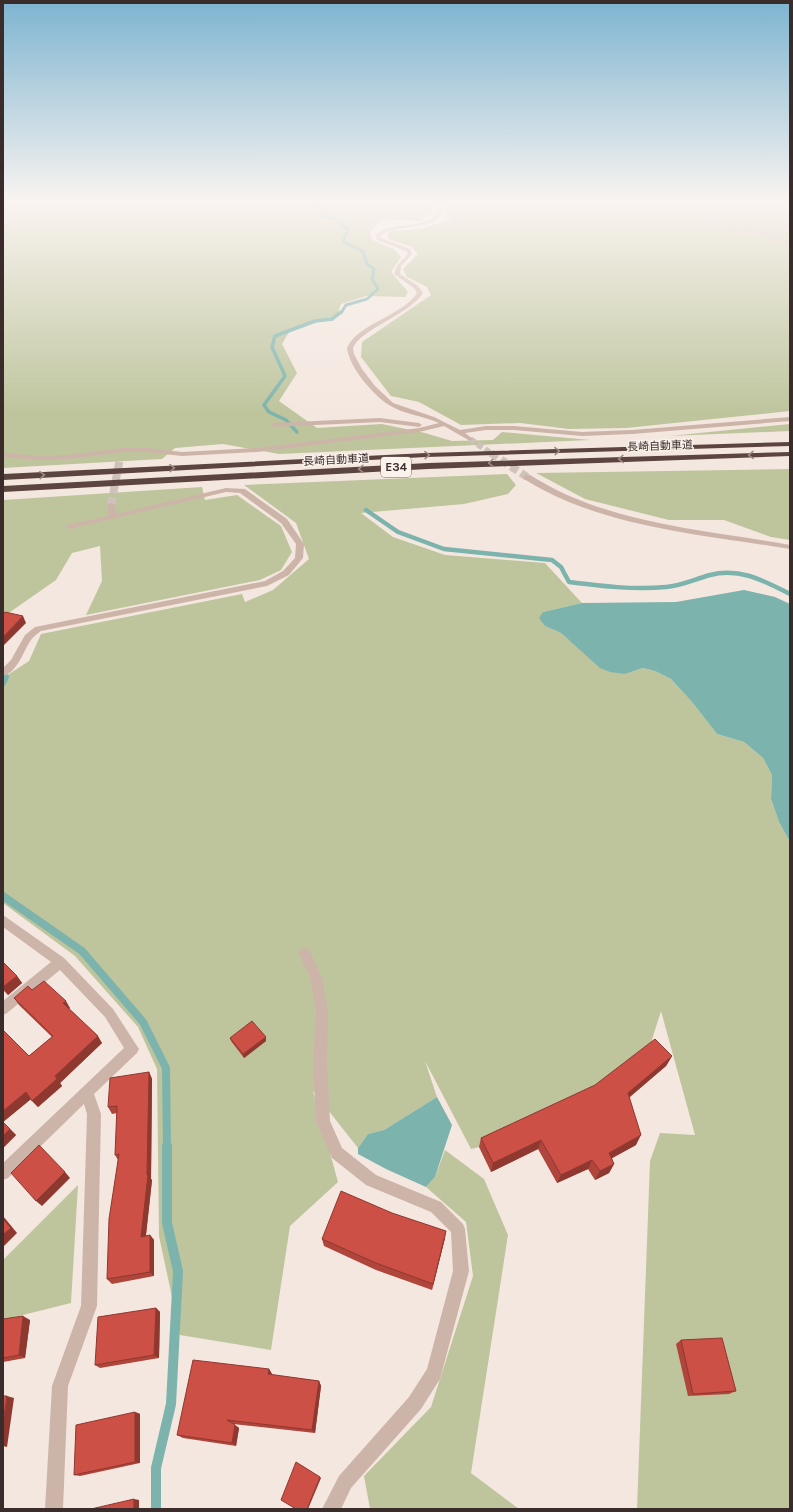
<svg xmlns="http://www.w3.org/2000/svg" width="793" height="1512" font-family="Karla,'Noto Sans JP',sans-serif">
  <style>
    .green { fill: #bec59d }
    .water { fill: #7cb3ad }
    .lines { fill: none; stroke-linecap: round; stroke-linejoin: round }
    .stream-far5 { stroke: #7cb3ad; stroke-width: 3 }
    .stream-far4 { stroke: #7cb3ad; stroke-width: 3.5 }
    .stream-far3 { stroke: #7cb3ad; stroke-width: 4.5 }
    .stream-far2 { stroke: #7cb3ad; stroke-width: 6 }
    .stream-far1 { stroke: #7cb3ad; stroke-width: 8 }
    .stream { stroke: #7cb3ad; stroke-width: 10 }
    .minor-tunnel-far1 { stroke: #cfc2bb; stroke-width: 6; stroke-dasharray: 6 3; stroke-linecap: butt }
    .minor-tunnel { stroke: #cfc2bb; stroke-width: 8; stroke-dasharray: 8 4; stroke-linecap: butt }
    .minor { fill: #cdb4a9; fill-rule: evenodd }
    .highway { fill: #5c4440; fill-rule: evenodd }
    .wall { fill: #af453b }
    .shaded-wall { fill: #8f3830 }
    .building { fill: #cc5045; stroke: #8f3830 }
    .oneway { stroke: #9c8a85 }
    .labels { text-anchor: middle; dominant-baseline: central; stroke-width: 3; stroke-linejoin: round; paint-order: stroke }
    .far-street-label { font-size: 11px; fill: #3a2c2a; stroke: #fbf2ec }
    .shield { fill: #fbf2ec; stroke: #746764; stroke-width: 1 }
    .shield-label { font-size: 12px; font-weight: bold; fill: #3a2c2a }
  </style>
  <rect width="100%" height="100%" fill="#f4e7df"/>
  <g class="green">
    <path d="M3 201H431L432 212 420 221 382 219 370 232 372 240 394 249 401 257 391 272 408 292 405 297 366 296 341 304 337 315 289 332 282 344 297 373 279 401 317 428 382 424 425 433 452 441 493 440 502 432 590 440 279 454 223 444 175 448 162 459 3 468Z"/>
    <path d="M443 201H790V411L626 428 569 429 520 423 461 425 419 402 391 396 361 357 362 342 431 295 427 287 407 277 403 269 418 254 412 247 388 239 389 231 421 229 451 219 444 206Z"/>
    <path d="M790 424V431L670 436Z"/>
    <path d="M790 469V540L771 537 724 520H669L585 499 536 473Z"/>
    <path d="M507 474 516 485 508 494 464 504 361 513 393 537 445 555 545 563 582 603 543 612 545 626 561 633 570 641 625 674 643 668 655 671 671 679 692 702 717 734 744 742 763 758 772 775 771 799 779 822 790 842V1509H637L650 1161 660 1133 695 1135 661 1011 649 1049 590 1095 479 1147 471 1149 425 1061 437 1097 384 1130 368 1134 358 1148 313 1091 338 1182 290 1226 271 1350 180 1335 159 1236 157 1069 138 1027 75 956 3 903V678L29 661 41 634 242 594 245 602 273 590 309 559 296 523 244 485Z"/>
    <path d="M202 487 205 500 237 495 281 526 292 552 281 570 260 580 86 615 102 581 100 546 72 553 56 580 3 617V500Z"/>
    <path d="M445 1150 484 1179 508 1235 471 1473 519 1509H370L364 1476 431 1407 473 1276 466 1222 426 1187 435 1177Z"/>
    <path d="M78 1185 71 1303 3 1320V1260Z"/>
  </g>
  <g class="water">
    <path d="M744 590 775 597 790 604V842L779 822 771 799 772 775 763 758 744 742 717 734 692 702 671 679 655 671 643 668 625 674 610 672 600 668 561 633 545 626 539 618 543 612 582 603 676 602Z"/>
    <path d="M437 1097 452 1125 435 1177 426 1187 386 1169 358 1154V1148L368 1134 384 1130Z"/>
  </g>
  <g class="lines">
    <path class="stream-far5" d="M305 201 319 209 320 215 334 219 348 229 343 242 363 251 367 264 374 269 372 279 378 289 367 299 346 305 341 313"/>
    <path class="stream-far4" d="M297 432 286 420 269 412 264 405 285 376 272 347 275 336 315 321 332 319 341 312"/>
    <path class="stream-far3" d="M366 510 398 532 444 549 552 560 561 567 569 582C601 586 633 590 666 587 681 586 695 579 710 575 740 567 764 581 790 594"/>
    <path class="stream-far2" d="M3 683 6 677"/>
    <path class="stream-far1" d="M3 896 82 951 143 1022 166 1068 167 1147"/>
    <path class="stream" d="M156 1509V1468L171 1404 178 1271 167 1223V1146"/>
    <path class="minor-tunnel-far1" d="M470 439 492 454"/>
    <g class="minor-tunnel">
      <path d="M491 453 527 477"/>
      <path d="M111 505 120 458"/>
    </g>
    <g class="minor">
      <path d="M434 201H438C439 205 442 210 441 213 434 232 394 223 380 236L381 238 410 249 412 254 401 266 400 274 418 286 423 293C408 316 360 329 353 348L354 354 362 369 375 386 393 403 434 417 460 430 486 426H514L582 432 632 430 790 417V421L632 434 582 436 514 430H486L465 433 473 439 470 441 444 426 419 432 257 452 182 456 146 452H122L68 459 39 460 3 457V453L39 456 68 455 122 448H146L182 452 257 448 419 428 439 423C423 416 403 414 389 405 373 395 349 367 347 348 357 324 402 316 417 293L414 288 394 274 397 266 408 254 406 251 377 240 376 236C391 219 429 231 437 212Z"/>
      <path d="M695 201H699C703 227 746 228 765 233 774 235 782 240 790 245V248L764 235 733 230 717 225 699 211Z"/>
      <path d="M380 418 419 423 422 425 419 427 380 422 273 427 270 425 273 423Z"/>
      <path d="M524 475H530C607 524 702 529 790 545V549C700 534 603 528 524 479Z"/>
      <path d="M226 488 245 489 287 519 304 544 303 558 289 575 267 586 41 631C37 634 33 637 31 640 23 651 18 672 3 676V668L11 660 25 635 35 627 265 581 283 571 295 558 296 544 281 523 240 493 226 492 69 529 65 527 66 525 109 516 107 505 111 503 115 505 116 514Z"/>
      <path d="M3 915 64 958 113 1009 139 1049 137 1053 94 1094 101 1114 97 1306 68 1386 63 1509H45L52 1386 81 1306 87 1114 84 1104 8 1178 3 1180V1163L124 1048 105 1017 60 970 7 1013 3 1015V1001L51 962 3 927Z"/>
      <path d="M305 948 309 949 322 978 328 1011 327 1063 330 1121 342 1148 376 1175 441 1202 463 1224 465 1229 469 1271 440 1379 421 1409 351 1488 341 1509H322L339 1476 409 1397 427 1369 453 1271 451 1232 431 1212 366 1185 332 1158 316 1122 313 1063 316 1011 310 978 299 953 301 949Z"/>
    </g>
    <g class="highway">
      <path d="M790 442V446L426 457 3 480V474L426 453Z"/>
      <path d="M790 452V456L428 469 3 492V486L428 463Z"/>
    </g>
  </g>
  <g class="wall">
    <path d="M3 962 17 976 22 983 8 995 3 990Z"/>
    <path d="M32 990 70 1008 69 1009 102 1043 60 1083 62 1086 38 1107 31 1099 3 1122 16 1135 3 1148V1030L29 1056 52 1037 19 1005 14 998Z"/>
    <path d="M266 1037V1041L244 1058 231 1041 230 1038Z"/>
    <path d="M672 1056 666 1066 629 1097 636 1145 612 1158 614 1164 609 1173 595 1180 588 1169 557 1183 538 1149 491 1172 479 1147 481 1138Z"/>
    <path d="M149 1072 152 1079 151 1179 152 1180 146 1236 150 1235 154 1240V1276L112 1284 107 1279 118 1160 115 1155 117 1113 112 1114 108 1107Z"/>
    <path d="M445 1238 432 1290 376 1270 324 1246 322 1239Z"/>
    <path d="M156 1308 160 1312 159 1358 100 1368 95 1365Z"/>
    <path d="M3 1319 30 1320 25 1358 3 1362Z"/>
    <path d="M681 1340 736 1391 729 1394 688 1396 676 1344Z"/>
    <path d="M269 1369 272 1374V1375L319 1381 321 1386 315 1433 233 1424 239 1428 236 1446 183 1438 177 1435Z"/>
    <path d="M135 1412 140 1414V1463L80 1476 74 1475Z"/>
  </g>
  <g class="shaded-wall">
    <path d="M23 616 26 623 3 646V637Z"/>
    <path d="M17 976 22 983 8 995 3 987Z"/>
    <path d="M66 1001 70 1008 68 1010 63 1003Z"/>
    <path d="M98 1036 102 1043 60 1083 62 1086 38 1107 32 1101 55 1076Z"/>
    <path d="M266 1037V1041L244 1058 243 1054Z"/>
    <path d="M672 1056 666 1066 623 1103 628 1093Z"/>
    <path d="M149 1072 152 1079 151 1179 152 1180 145 1242 141 1237 147 1175Z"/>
    <path d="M26 1092 31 1099 3 1122V1111Z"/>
    <path d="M10 1129 16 1135 3 1148V1136Z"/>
    <path d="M641 1135 636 1145 605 1162 609 1153Z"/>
    <path d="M541 1140 538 1149 491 1172 493 1163Z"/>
    <path d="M592 1160 588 1169 557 1183 561 1175Z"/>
    <path d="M614 1164 609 1173 595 1180 600 1171Z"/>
    <path d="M65 1172 70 1178 42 1206 36 1201Z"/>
    <path d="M3 1216 17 1233 3 1247Z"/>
    <path d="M446 1231 445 1238 432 1290 433 1284Z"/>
    <path d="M150 1235 154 1240V1276L150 1272Z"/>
    <path d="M156 1308 160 1312 159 1358 154 1355Z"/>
    <path d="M23 1316 30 1320 25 1358 19 1355Z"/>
    <path d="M269 1369 272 1374 271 1379 268 1374Z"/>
    <path d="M319 1381 321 1386 315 1433 312 1430Z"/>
    <path d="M7 1396 14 1398 7 1447 3 1446V1423Z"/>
    <path d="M135 1412 140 1414V1463L135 1462Z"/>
    <path d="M235 1425 239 1428 236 1446 232 1443Z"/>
    <path d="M320 1477 321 1478 308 1509H307Z"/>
    <path d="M134 1499 139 1500V1509H134Z"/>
  </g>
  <g class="building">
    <path d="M5 612 23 616 3 637V614Z"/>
    <path d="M3 962 17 976 3 987Z"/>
    <path d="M44 981 66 1001 63 1003 98 1036 55 1076 57 1079 32 1101 26 1092 3 1111V1030L29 1056 53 1036 14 998 28 986 32 990Z"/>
    <path d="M252 1021 266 1037 243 1054 230 1038Z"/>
    <path d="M655 1039 672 1056 628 1093 641 1135 609 1153 614 1164 600 1171 592 1160 561 1175 541 1140 493 1163 481 1138 595 1085Z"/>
    <path d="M149 1072 147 1175H148L141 1237 150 1235V1272L107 1279 109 1219 119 1154 115 1155 117 1106 108 1107 110 1078Z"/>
    <path d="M3 1122 10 1129 3 1136Z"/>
    <path d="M39 1145 65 1172 36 1201 11 1173Z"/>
    <path d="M341 1191 392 1213 446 1231 433 1284 376 1263 322 1239Z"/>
    <path d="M3 1219 11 1228 3 1235Z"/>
    <path d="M156 1308 154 1355 95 1365 98 1317Z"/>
    <path d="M23 1316 19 1355 3 1358V1319Z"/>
    <path d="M722 1338 736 1391 693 1394 681 1340Z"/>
    <path d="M193 1360 269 1369 268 1374 319 1381 312 1430 227 1420 235 1425 232 1443 177 1435Z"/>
    <path d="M3 1396H7L3 1423Z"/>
    <path d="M135 1412V1462L74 1475 76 1425Z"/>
    <path d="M296 1462 320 1477 307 1509H296L281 1500Z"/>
    <path d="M134 1499V1509H91Z"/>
  </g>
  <defs><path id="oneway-chevron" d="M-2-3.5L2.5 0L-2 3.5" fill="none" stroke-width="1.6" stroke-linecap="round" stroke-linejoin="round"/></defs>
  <g class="oneway">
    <use href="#oneway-chevron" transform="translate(557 451) rotate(-2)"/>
    <use href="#oneway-chevron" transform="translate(427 455) rotate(-2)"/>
    <use href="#oneway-chevron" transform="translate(751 455) rotate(179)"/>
    <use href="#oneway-chevron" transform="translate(621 459) rotate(178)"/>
    <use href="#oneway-chevron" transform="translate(491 463) rotate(178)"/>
    <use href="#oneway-chevron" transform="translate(172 468) rotate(-3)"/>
    <use href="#oneway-chevron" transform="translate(361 469) rotate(177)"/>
    <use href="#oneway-chevron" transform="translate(42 475) rotate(-3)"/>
  </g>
  <linearGradient id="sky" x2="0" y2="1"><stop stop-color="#7db4d0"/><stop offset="0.49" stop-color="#faf4f1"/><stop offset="1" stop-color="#faf4f1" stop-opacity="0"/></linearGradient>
  <rect width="793" height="413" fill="url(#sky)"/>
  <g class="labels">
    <g class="far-street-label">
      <text transform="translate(660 446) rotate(-2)">長崎自動車道</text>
      <text transform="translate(336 460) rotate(-3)">長崎自動車道</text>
    </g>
    <rect class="shield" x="381" y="457" width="30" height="20" rx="3"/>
    <g class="shield-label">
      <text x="396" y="467">E34</text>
    </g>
  </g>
  <rect width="793" height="1512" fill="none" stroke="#3a2c2a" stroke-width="8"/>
</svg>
